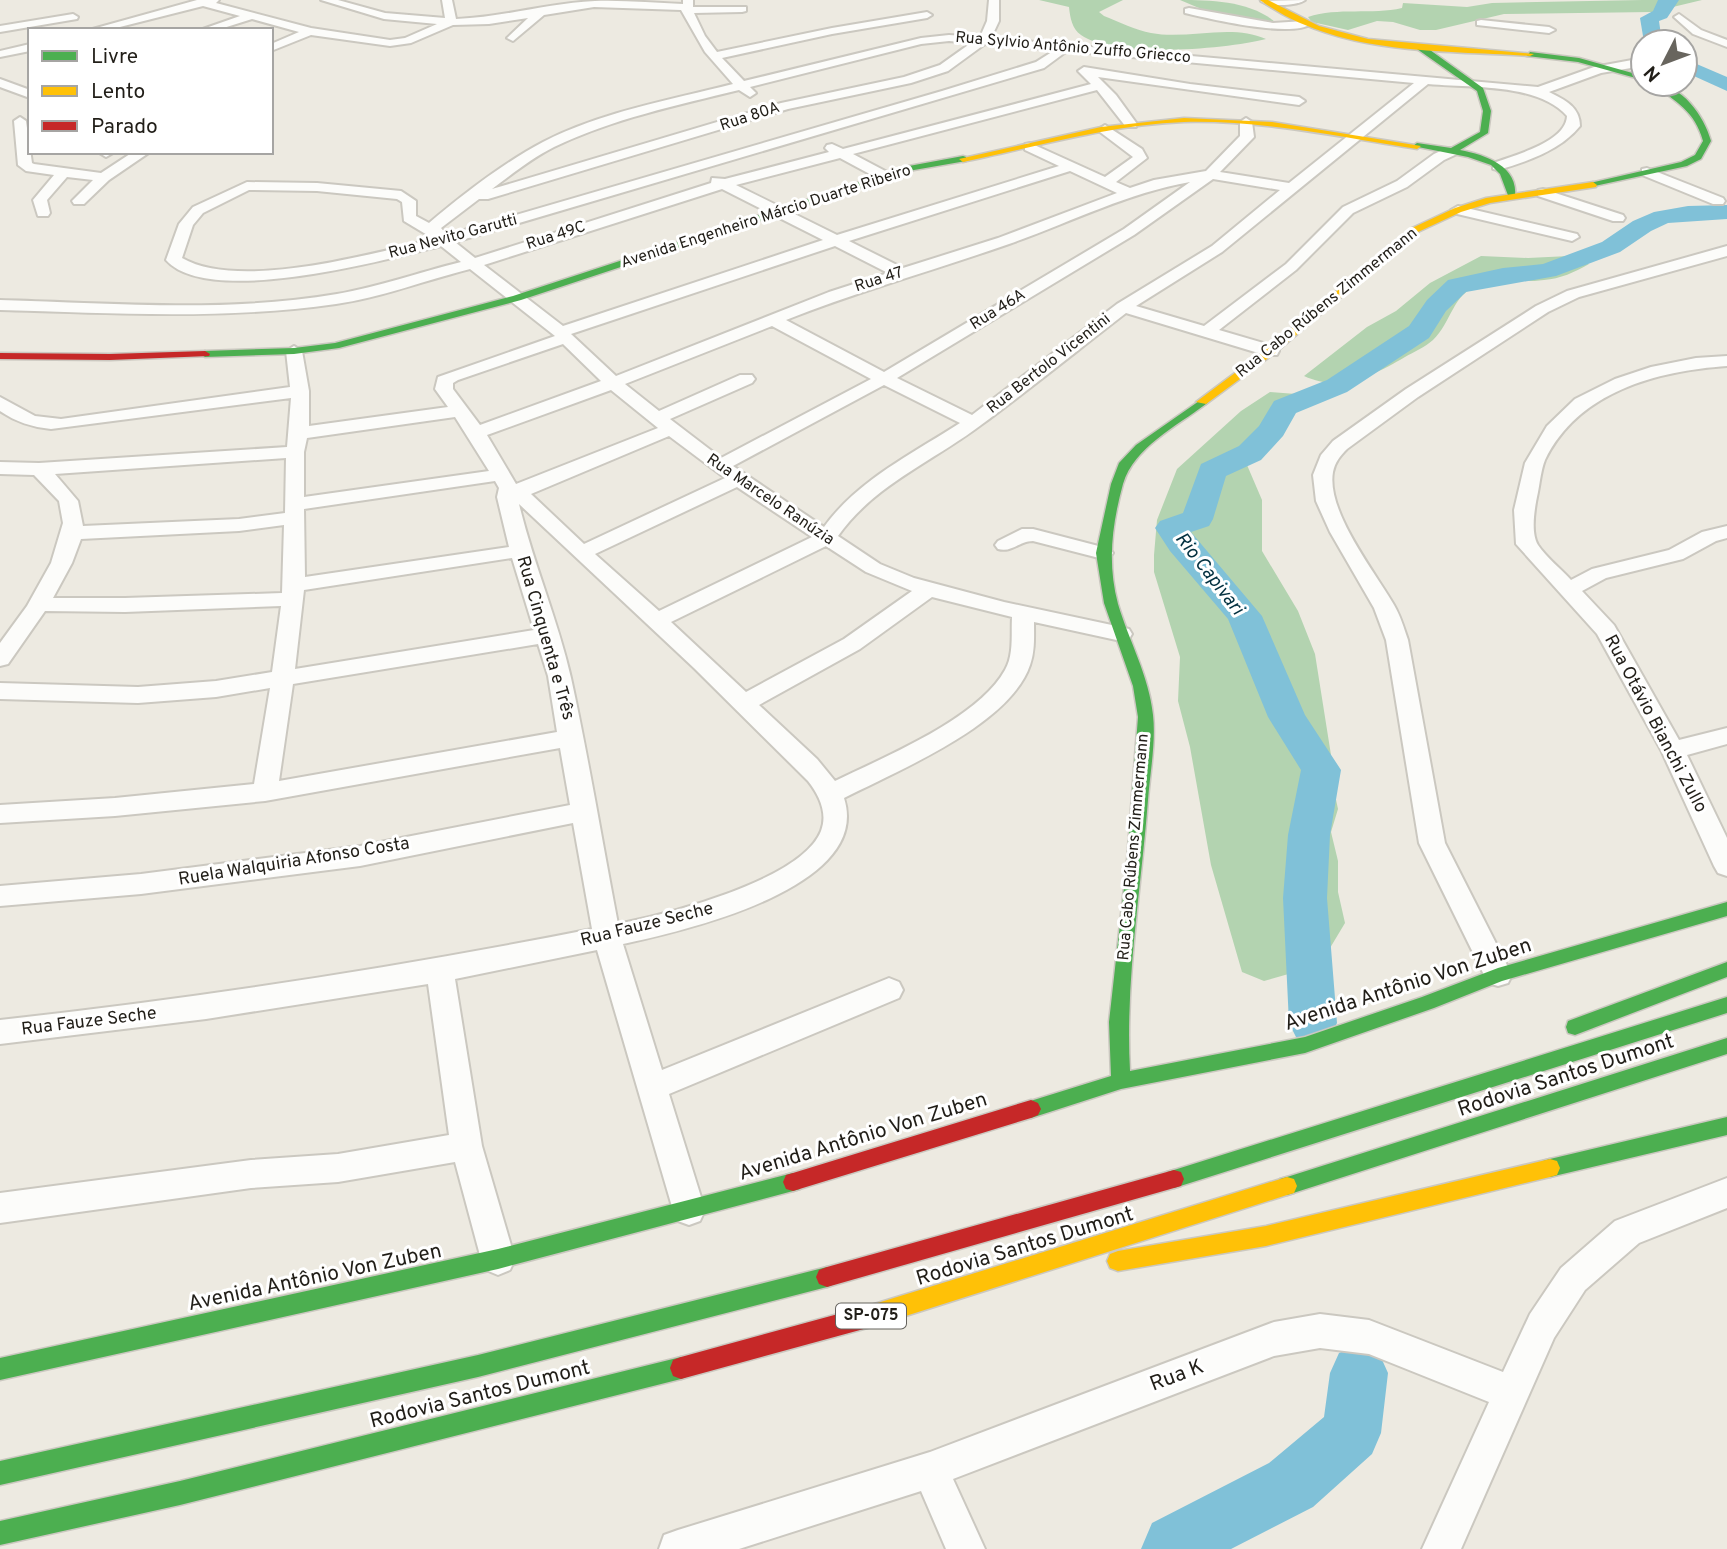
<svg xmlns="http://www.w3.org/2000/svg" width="1727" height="1549" font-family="Overpass,sans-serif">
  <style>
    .forest { fill: #b3d3b0 }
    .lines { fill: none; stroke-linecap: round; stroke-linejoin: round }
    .river { fill: #80c1d8; fill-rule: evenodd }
    .street-casing { stroke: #cbc8c0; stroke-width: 4 }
    .fast-casing { stroke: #cbc8c0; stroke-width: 3 }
    .slow-casing { stroke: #cbc8c0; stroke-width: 3 }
    .jam-casing { stroke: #cbc8c0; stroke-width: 3 }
    .street { fill: #fcfcfa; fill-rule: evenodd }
    .fast { fill: #4caf50; fill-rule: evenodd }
    .slow { fill: #ffc107; fill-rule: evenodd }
    .jam { fill: #c62828; fill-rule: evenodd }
    .labels { text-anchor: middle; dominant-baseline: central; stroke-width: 6; stroke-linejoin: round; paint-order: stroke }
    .far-street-label { font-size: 16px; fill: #211e18; stroke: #fff }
    .shield { fill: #fff; stroke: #64625d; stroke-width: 2 }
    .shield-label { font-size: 16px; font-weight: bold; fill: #211e18 }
    .street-label { font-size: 18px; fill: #211e18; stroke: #fff }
    .water-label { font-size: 19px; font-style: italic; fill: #033140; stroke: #fff }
    .near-street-label { font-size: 21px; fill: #211e18; stroke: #fff }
  </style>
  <rect width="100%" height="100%" fill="#edeae1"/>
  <g class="forest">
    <path d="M1039 0H1123L1099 12 1104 16C1119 22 1136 30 1151 33 1188 40 1231 23 1266 39 1227 49 1115 59 1081 35 1072 29 1070 17 1069 7Z"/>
    <path d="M1180 0C1211 0 1250 1 1275 22L1225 19Z"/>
    <path d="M1642 0H1702L1652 12 1504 14 1436 30H1420L1393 22 1377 21 1348 30 1312 22 1308 17C1338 7 1372 15 1402 8L1403 3 1467 7 1492 3Z"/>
    <path d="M1481 256 1528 258 1569 256 1589 264C1575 272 1560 279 1544 280 1523 283 1500 278 1479 285 1452 294 1452 322 1433 340 1425 347 1414 352 1405 357 1374 375 1341 393 1304 376L1367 327 1396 311 1430 283Z"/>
    <path d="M1270 392 1296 394 1302 407 1264 440 1247 465 1262 500V551L1298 611 1315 654 1331 755 1332 781 1338 809 1331 832 1338 861V892L1345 923 1327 953 1299 971 1264 981 1242 972 1211 865 1190 747 1178 701 1180 657 1154 572V555L1157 520 1177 469 1241 411Z"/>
  </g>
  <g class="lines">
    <g class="river">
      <path d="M1658 0H1679L1667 18 1659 21 1662 42H1644L1640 18 1653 11Z"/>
      <path d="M1685 59 1727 77V91L1685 72Z"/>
      <path d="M1727 205V219L1668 223 1651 231 1620 252 1556 276 1466 292 1446 311 1429 338 1347 392 1296 413 1283 436 1261 460 1226 476 1213 519 1209 526 1191 532 1262 616 1305 715 1341 770 1330 835 1327 898 1337 1023 1330 1037 1313 1043 1296 1037 1289 1023 1283 898 1288 835 1301 770 1268 717 1228 619 1170 551 1155 528 1160 521 1183 513 1201 464 1239 446 1259 426 1274 401 1327 380 1409 326 1427 300 1448 280 1503 268 1543 264 1602 242 1633 221 1654 212 1688 206Z"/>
      <path d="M1359 1344 1379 1353 1388 1373 1381 1433 1372 1454 1313 1507 1231 1549H1141L1152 1523 1269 1463 1324 1417 1330 1373 1339 1353Z"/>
    </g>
    <g class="street-casing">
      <g id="street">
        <path d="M197 0H219L216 3 311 28 390 40 405 38 437 24 384 19 321 0H338L385 13 445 18 442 0H452L456 19C505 17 548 3 595 1 624 0 654 3 683 4V0H693V7H746V11L742 12 694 13 705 36 717 52 832 28 927 12 932 15 927 18 832 34 722 58 744 81 921 38 949 35 980 37 987 21 989 0H999V21L991 38 1538 87 1594 67 1643 58V66L1601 73 1549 92C1565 100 1580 107 1580 126 1561 150 1526 162 1498 170L1493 169V163C1515 155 1566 142 1567 116 1538 83 1470 88 1428 84L1222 252 1136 306 1204 326 1286 264 1343 207 1397 181 1434 154 1447 148H1457V154L1444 160 1407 187 1353 213 1296 270 1219 330 1277 347 1279 351 1277 355H1265L1126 313C1078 350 1030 389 981 425 932 462 874 485 838 536L880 564 914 578 1004 602 1121 627 1129 629 1132 634 1129 639 1121 641 1034 622C1034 636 1035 651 1030 665 1010 725 897 771 844 798 873 888 683 931 623 944L662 1070 889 978 899 982 903 990 899 998 669 1094 705 1210 700 1221 689 1225 678 1221 673 1210 597 950 455 979 482 1146 515 1259 510 1270 498 1275 486 1270 481 1259 455 1162 338 1182 251 1188 0 1223V1193L251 1160 338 1154 449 1135 428 984 206 1019 0 1044V1020C199 998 395 968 592 929L573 823 360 866 141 894 0 906V886L141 874 360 846 570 805 560 748 265 801 115 816 0 823V805L115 798 254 784 270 688 216 697 138 703 0 699V683L138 687 216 681 272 672 281 606 125 612 45 611 8 664 0 666V643L27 606 51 563 63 523 59 501 34 475 0 474V462L39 463 287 447 291 398 51 429C32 427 16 422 0 411V397L35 416 61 419 290 387 286 351 294 346 302 351 309 391V426L448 407 435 389 438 377 555 336 470 269C426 280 380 298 336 304 224 320 112 313 0 310V300C112 303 225 313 337 294 378 287 420 272 461 262L441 246C385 260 208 308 166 260L179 224 193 207 247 182 317 183 401 191 416 201V216L429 223C462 195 505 162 543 142 601 112 670 100 733 84L705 52 681 10 594 7 544 15 513 41 507 38 528 18 489 24 453 25 411 43 390 46 311 35 271 51V44L299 32 252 19 217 30H200L240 16 203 6 108 30H89ZM949 41 971 43 940 65 904 77 781 103 492 189C512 174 532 158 554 147 612 119 678 105 739 90L750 97 756 93 750 87 921 44ZM985 44 1055 50 1036 62 942 91 447 235 441 228 479 199H488L788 109 911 83 948 71ZM1067 51 1414 83 1289 183 1220 172 1254 137 1252 122 1246 118 1240 122V136L1206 171 1154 180 1130 188 1116 182 1147 158 1142 149 1105 125 1099 129 1100 132 1133 157 1105 177 1030 143 1025 144V150L1059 166 837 235 736 185 840 158 879 179H889V173L853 154 1097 90 1126 127H1136L1137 124 1116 95 1098 77 1299 105 1305 101 1299 97 1190 84 1084 67 1078 71 1091 84 843 149 832 144 827 145 825 148 829 152 725 179 712 178 711 183 475 258 455 242 1044 68ZM1070 171 1117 193 998 238 903 268 849 241ZM1213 179 1280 190 1212 246 1117 304 972 415 897 378 1134 235ZM1190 182 1124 229 884 372 786 320C859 291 935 270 1009 244 1069 223 1127 193 1190 182ZM722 189 823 240 563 326 484 265ZM249 190 317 191 397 199 402 202 404 221 434 239C371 254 239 291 182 258L193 225 203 213ZM835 246 888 273 829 292 616 376 571 334ZM772 326 871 379 721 458 670 419 752 383 755 379 752 375H740L659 411 625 384ZM563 344 601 381 480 425 453 389V383L458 380ZM884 385 960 423C912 454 858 480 824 527L733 466ZM611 390 658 428 516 484 487 435ZM455 417 489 471 304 497V452L307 438ZM669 436 725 478 584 544 531 494ZM286 458 285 513 239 519 83 526 78 501 55 474ZM495 481 499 488 497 497 509 547 305 577 304 509ZM737 487 812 537 659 611 595 554ZM519 504 694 668 808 781C819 795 828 813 821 831 801 881 666 914 618 924 602 841 589 760 571 678 558 620 533 563 519 504ZM284 525 282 593 125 598H53L72 563 81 539 239 531ZM826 546 866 572 912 591 844 639 746 692 671 622ZM512 558 534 630 295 669 304 590ZM932 597 1012 617C1011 634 1014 655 1005 670 978 719 884 757 835 781L817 759 759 705 860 649ZM538 644 548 676 557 732 279 781 293 684Z"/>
        <path d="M1305 0C1296 6 1270 7 1261 1Z"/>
        <path d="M1189 8 1273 23 1305 21 1311 24C1291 38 1210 19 1185 13V9Z"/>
        <path d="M73 14 78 17 77 19 0 32V26Z"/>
        <path d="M1679 14 1701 30 1727 40V47L1693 34 1674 17Z"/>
        <path d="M1481 20 1549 27 1555 30 1549 33 1477 25V21Z"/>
        <path d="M30 44V51L0 57V51Z"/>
        <path d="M0 79 30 90V98L0 87Z"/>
        <path d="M20 117 26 121 32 163 34 164 101 173 133 152H150L109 180 84 204H74L72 201 93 180 67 177 47 200 50 213 48 216H38L33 200 54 175 26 171 18 165 14 121Z"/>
        <path d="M98 152H112L113 153 106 157Z"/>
        <path d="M1647 168 1723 198 1725 201 1723 204H1713L1642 175V169Z"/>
        <path d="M1543 189 1623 215 1625 218 1623 221H1613L1538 196V190Z"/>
        <path d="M1458 206 1577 234 1579 237 1572 241 1453 213 1451 210Z"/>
        <path d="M1727 246V256L1579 297 1548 312 1418 397 1347 449C1340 456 1335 462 1333 472 1326 511 1375 572 1394 605 1400 615 1404 628 1408 640L1445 843 1512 975 1508 983 1498 986 1488 983 1419 843 1386 640 1374 608 1330 532 1316 501 1313 475 1321 455 1333 441 1406 389 1536 306 1567 291Z"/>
        <path d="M1727 356V366C1656 371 1578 392 1545 460 1541 470 1540 482 1538 492 1535 506 1530 532 1538 545 1546 557 1561 569 1571 580L1592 569 1669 550 1702 532 1727 526V538L1716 541 1683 559 1606 578 1582 591 1614 625 1679 740 1727 728V744L1687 755 1727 838V876L1718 873 1714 866 1661 750 1597 634 1516 544 1514 510 1525 463 1547 426 1575 399 1615 379 1651 367 1696 358Z"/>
        <path d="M1022 529H1033L1110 549 1113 553 1110 557 1103 559 1033 541C1019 541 1012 553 998 549L995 545 998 541Z"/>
        <path d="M1727 1178V1208L1639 1243 1585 1290 1554 1338 1461 1549H1422L1489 1402 1369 1354 1320 1348 1274 1356 953 1479 985 1549H946L921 1491 739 1549H659L664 1535 678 1530 930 1452 1274 1322 1320 1314 1369 1320 1503 1372 1530 1314 1561 1268 1615 1221Z"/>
      </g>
    </g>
    <g class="fast-casing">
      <g id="fast">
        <path d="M1417 45H1423L1483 88 1491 111 1488 133 1460 150C1486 155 1519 166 1515 198H1509L1500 174 1491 165 1468 157 1413 146 1417 143 1451 148 1480 132 1483 111 1477 91 1417 49Z"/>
        <path d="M1530 52 1579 58 1643 76V80L1578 62 1527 56Z"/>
        <path d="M1653 84C1682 84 1704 116 1711 141L1701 159 1687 166 1590 187V183L1681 162 1695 155 1703 141C1695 111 1676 102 1653 84Z"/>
        <path d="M963 156 966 157V161L914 170 521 300 339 348 294 354 205 357 200 354 205 351 294 348 335 343 513 296 909 166Z"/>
        <path d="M1202 399 1208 402 1206 404C1177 426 1134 447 1123 484 1112 524 1107 563 1118 604 1129 641 1149 676 1153 715 1156 742 1150 773 1148 800 1141 890 1125 981 1130 1071L1305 1037 1422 997 1498 968 1727 902V916L1502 981 1434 1008 1305 1053 1121 1089 1031 1118 1024 1115 1021 1109 1024 1103 1111 1076 1109 1022 1127 861 1138 717 1133 686 1104 603 1096 553 1111 484 1119 463 1136 445Z"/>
        <path d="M1727 962V977L1575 1035 1568 1033 1566 1027 1568 1021Z"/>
        <path d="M1727 997V1013L1174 1188 1167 1186 1164 1179 1167 1172 1174 1170Z"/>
        <path d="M1727 1038V1054L1287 1195 1280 1193 1277 1186 1280 1179 1287 1177Z"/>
        <path d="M1727 1117V1135L1550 1177 1543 1175 1540 1168 1543 1161 1550 1159Z"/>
        <path d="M793 1173 800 1175 803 1182 800 1189 793 1191 498 1269 0 1380V1358L498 1249Z"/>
        <path d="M827 1267 835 1270 838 1277 835 1284 827 1287 478 1377 0 1485V1461L478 1355Z"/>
        <path d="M681 1357 689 1360 692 1368 689 1376 681 1379 180 1505 0 1545V1521L180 1481Z"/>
      </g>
    </g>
    <g class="slow-casing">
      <g id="slow">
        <path d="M1260 0H1268L1319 26 1368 39 1534 54 1530 56C1439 50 1337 56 1260 0Z"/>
        <path d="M1184 118 1272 122 1421 146 1417 149C1340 137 1262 120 1184 122 1109 125 1036 147 963 162L959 159 1101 127Z"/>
        <path d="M1593 182 1597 185 1596 187 1490 203 1461 212 1418 232 1275 353 1206 404 1196 402 1267 349 1412 228 1455 208 1486 198Z"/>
        <path d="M1550 1159 1557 1161 1560 1168 1557 1175 1550 1177 1266 1246 1118 1271 1110 1268 1107 1261 1110 1254 1118 1251 1266 1226Z"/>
        <path d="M1287 1177 1294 1179 1297 1186 1294 1193 1287 1195 871 1327 863 1324 860 1316 863 1308 871 1305Z"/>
      </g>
    </g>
    <g class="jam-casing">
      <g id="jam">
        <path d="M205 351 210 354 209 356 110 360 0 359V353L110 354Z"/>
        <path d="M1031 1100 1038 1103 1041 1109 1038 1115 1031 1118 793 1191 786 1189 783 1182 786 1175 793 1173Z"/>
        <path d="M1174 1170 1181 1172 1184 1179 1181 1186 1174 1188 827 1287 819 1284 816 1277 819 1270 827 1267Z"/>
        <path d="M871 1305 879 1308 882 1316 879 1324 871 1327 681 1379 673 1376 670 1368 673 1360 681 1357Z"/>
      </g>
    </g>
    <use href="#street" class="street"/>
    <use href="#fast" class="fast"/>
    <use href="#slow" class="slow"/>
    <use href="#jam" class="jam"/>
  </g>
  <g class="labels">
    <g class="far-street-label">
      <text transform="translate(1073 48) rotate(5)">Rua Sylvio Antônio Zuffo Griecco</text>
      <text transform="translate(750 117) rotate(-18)">Rua 80A</text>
      <text transform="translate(766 217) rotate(-18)">Avenida Engenheiro Márcio Duarte Ribeiro</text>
      <text transform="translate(556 236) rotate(-18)">Rua 49C</text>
      <text transform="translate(453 237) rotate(-15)">Rua Nevito Garutti</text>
      <text transform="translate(879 280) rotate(-18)">Rua 47</text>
      <text transform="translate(1327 303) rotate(-39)">Rua Cabo Rúbens Zimmermann</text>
      <text transform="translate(998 310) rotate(-32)">Rua 46A</text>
      <text transform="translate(1049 364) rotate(-38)">Rua Bertolo Vicentini</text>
      <text transform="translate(770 500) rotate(34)">Rua Marcelo Ranúzia</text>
      <text transform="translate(1134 847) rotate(-85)">Rua Cabo Rúbens Zimmermann</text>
    </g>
    <rect class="shield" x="836" y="1303.5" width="70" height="25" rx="5"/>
    <g class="shield-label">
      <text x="871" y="1316">SP-075</text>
    </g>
    <g class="street-label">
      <text transform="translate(545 638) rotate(74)">Rua Cinquenta e Três</text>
      <text transform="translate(1655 724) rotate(62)">Rua Otávio Bianchi Zullo</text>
      <text transform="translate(294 862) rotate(-9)">Ruela Walquiria Afonso Costa</text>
      <text transform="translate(647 925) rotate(-14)">Rua Fauze Seche</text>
      <text transform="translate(89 1022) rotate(-7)">Rua Fauze Seche</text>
    </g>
    <g class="water-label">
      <text transform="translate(1209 574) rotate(52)">Rio Capivari</text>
    </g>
    <g class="near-street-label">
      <text transform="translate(1408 985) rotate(-18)">Avenida Antônio Von Zuben</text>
      <text transform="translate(1566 1076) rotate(-18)">Rodovia Santos Dumont</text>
      <text transform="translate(863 1137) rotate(-17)">Avenida Antônio Von Zuben</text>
      <text transform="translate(1025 1247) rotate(-17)">Rodovia Santos Dumont</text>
      <text transform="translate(315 1278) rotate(-12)">Avenida Antônio Von Zuben</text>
      <text transform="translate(1177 1376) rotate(-21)">Rua K</text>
      <text transform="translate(480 1395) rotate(-14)">Rodovia Santos Dumont</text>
    </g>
  </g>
  <rect x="28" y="28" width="245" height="126" fill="#ffffff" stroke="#a6a5a3" stroke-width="2"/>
  <rect x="42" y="51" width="35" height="10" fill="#4caf50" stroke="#a6a5a3" stroke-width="2"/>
  <text x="91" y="63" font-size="21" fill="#211e18">Livre</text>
  <rect x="42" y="86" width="35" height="10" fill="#ffc107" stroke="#a6a5a3" stroke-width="2"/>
  <text x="91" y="98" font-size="21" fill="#211e18">Lento</text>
  <rect x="42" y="121" width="35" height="10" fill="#c62828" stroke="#a6a5a3" stroke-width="2"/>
  <text x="91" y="133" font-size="21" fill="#211e18">Parado</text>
  <g transform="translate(1664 63) rotate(228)"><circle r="33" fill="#ffffff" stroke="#a6a5a3" stroke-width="2"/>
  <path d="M0-5L12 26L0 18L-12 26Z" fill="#68655e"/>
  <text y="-10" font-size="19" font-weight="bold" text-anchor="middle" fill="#211e18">N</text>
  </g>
</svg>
